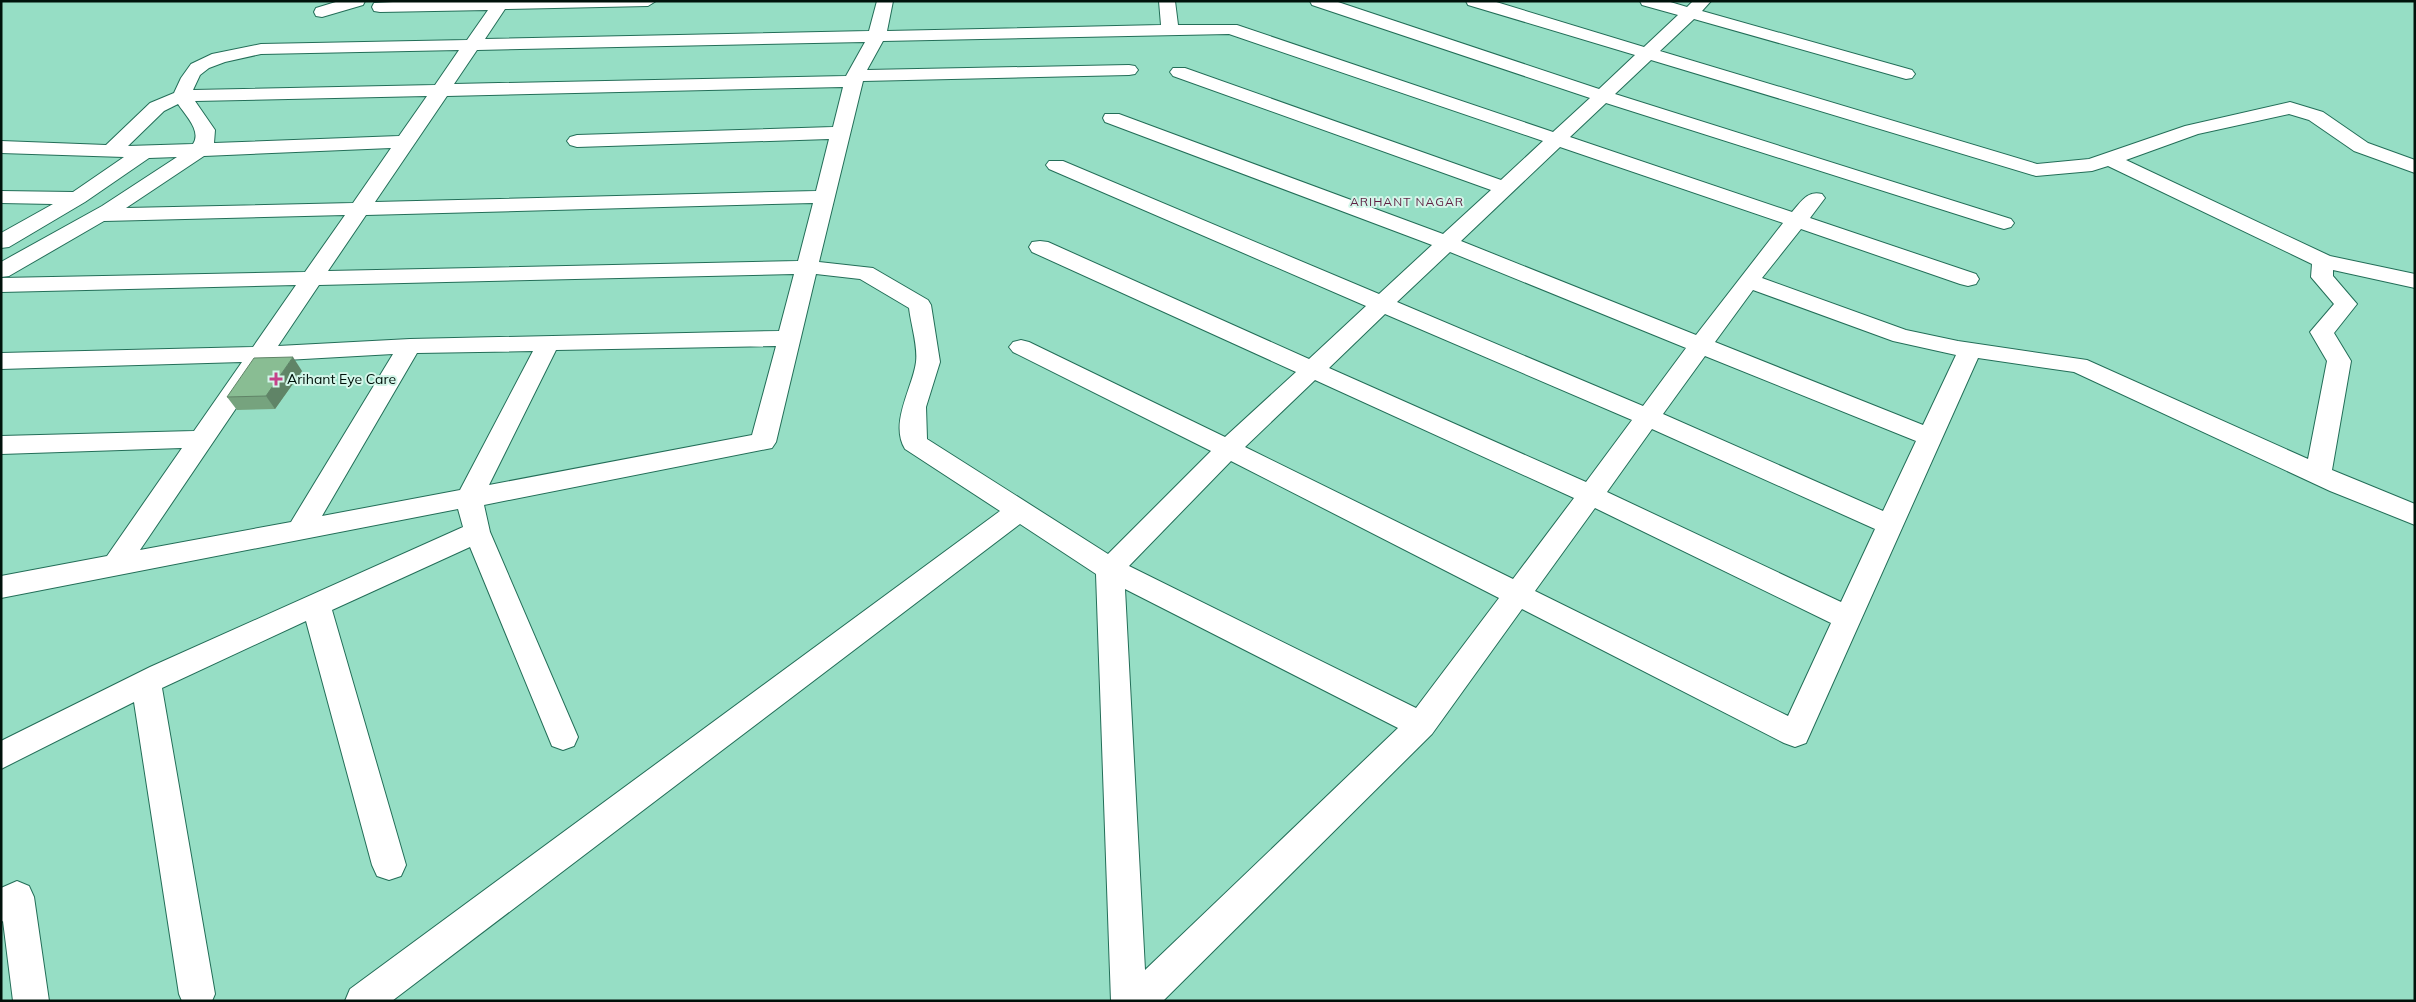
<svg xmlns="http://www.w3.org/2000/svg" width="2416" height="1002" font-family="Mulish,sans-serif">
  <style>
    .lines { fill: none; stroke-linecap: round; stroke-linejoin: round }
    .minor-casing { stroke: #236e58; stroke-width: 2 }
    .minor { fill: #fff; fill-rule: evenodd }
    .wall { fill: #76a37e }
    .shaded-wall { fill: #608467 }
    .building { fill: #89bd93; stroke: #608467 }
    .poi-dot { fill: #c44289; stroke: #d3f6e9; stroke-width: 2 }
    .labels { text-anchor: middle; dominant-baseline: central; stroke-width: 4; stroke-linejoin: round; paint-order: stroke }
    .far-neighbourhood-label { font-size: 12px; letter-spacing: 1px; fill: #5d1e40; stroke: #d3f6e9 }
    .poi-label { font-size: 14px; fill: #00120b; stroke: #d3f6e9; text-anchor: start }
  </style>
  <rect width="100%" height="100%" fill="#96dec5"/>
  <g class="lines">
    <g class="minor-casing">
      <g id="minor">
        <path d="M339 1H365L363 5 322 17 316 16 314 12 316 8Z"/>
        <path d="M412 1H656L648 6 505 9 485 39 869 31 877 1H893L887 31 1161 25 1159 1H1175L1178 25H1237L1553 132 1590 98 1312 5 1310 1H1335L1599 89 1635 55 1468 5 1466 1H1493L1644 47 1678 15 1642 5 1640 1H1667L1687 7 1693 1H1711L1702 11 1912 70 1915 74 1912 78 1906 79 1694 19 1660 51 2037 164 2089 159 2185 126 2290 102 2323 112 2368 143 2415 160V173L2354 151 2309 120 2289 114 2198 134 2126 160 2330 256 2415 274V288L2333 270V276L2357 304 2334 333 2351 361 2332 470 2415 504V525L2330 491 2074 372 1978 358 1806 743 1795 747 1784 743 1522 609 1432 734 1163 1001H1111L1096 574 1020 524 392 1001H345L350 989 1000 511 905 449C889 423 913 387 916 362 918 346 911 325 909 308L860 279 816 274 776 442 772 448 484 505 490 532 578 737 574 746 563 750 552 746 470 547 332 610 406 865 401 876 389 880 377 876 372 865 306 621 162 688 215 994 212 1001H182L179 994 134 702 1 769V741L150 667 463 527 458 509 1 598V576L107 556 182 448 1 454V436L194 431 242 362 1 369V353L253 347 296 285 1 292V278L305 272 345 215 104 221 9 276 1 277V262L102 206 177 157 149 158 85 202 9 247 1 248V233L53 204 1 203V191L73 192 124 157 1 153V141L106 145 150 103 174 93 181 78 191 64 212 54 261 44 467 40 488 10 380 12 374 11 372 7 374 3ZM1229 34 1543 141 1501 180 1185 68H1173L1170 72 1173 76 1491 190 1443 234 1119 114H1105L1103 118 1105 122 1432 245 1379 294 1063 161H1049L1046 165 1049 169 1366 306 1309 359 1048 242 1040 241 1032 242 1029 247 1032 252 1296 372 1225 437 1029 342 1021 340 1013 342 1009 347 1013 352 1211 451 1108 554 927 439 926 407 940 362 931 305 928 300 873 268 819 262 863 81 1129 75 1135 74 1138 70 1135 66 1129 65 867 70 883 41ZM865 42 846 76 454 84 477 50ZM459 50 435 85 193 90 200 75 209 68 225 62 261 54ZM1651 60 2036 176 2092 171 2108 166 2312 264 2311 277 2334 304 2310 332 2327 361 2308 459 2087 360 1958 341 1906 330 1762 278 1801 229 1960 284 1968 286 1976 284 1979 279 1976 274 1810 218 1825 198 1822 194C1807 190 1801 202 1792 212L1570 137 1606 103 1997 227 2004 229 2011 227 2014 223 2011 219 1615 94ZM843 87 833 127 577 135 570 137 567 141 570 145 577 147 829 139 816 191 375 202 447 96ZM427 96 399 136 214 143 215 130 195 101ZM178 104C185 115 202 131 193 144L128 146 164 111ZM1560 147 1783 223 1696 335 1461 241ZM391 148 353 203 126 208 204 156ZM813 203 798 261 328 271 366 215ZM1450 252 1686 348 1643 406 1397 302ZM794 274 779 331 410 339 278 346 319 285ZM1753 290 1893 341 1956 355 1923 425 1715 342ZM1385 314 1632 420 1586 482 1329 368ZM776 346 752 435 489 485 556 350ZM533 351 460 490 322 516 417 353ZM393 354 291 522 140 550 268 361ZM1705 356 1916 441 1883 511 1663 414ZM1315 380 1574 498 1513 579 1245 447ZM1652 429 1875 529 1841 602 1607 492ZM1231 461 1499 598 1416 708 1129 566ZM1595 508 1831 623 1788 716 1535 591ZM1125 589 1398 728 1145 970Z"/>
        <path d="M17 881 29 886 34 897 49 1001H13L3 921 1 922V888Z"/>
      </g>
    </g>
    <use href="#minor" class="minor"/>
  </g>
  <path class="wall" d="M302 371 275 409 237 410 227 397Z"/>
  <path class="shaded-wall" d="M293 357 302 371 275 409 266 396Z"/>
  <path class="building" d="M293 357 266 396 227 397 254 358Z"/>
  <path class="poi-dot" d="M273.5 371.5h5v5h5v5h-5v5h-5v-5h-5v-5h5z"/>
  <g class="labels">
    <g class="far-neighbourhood-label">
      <text x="1407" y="201">ARIHANT NAGAR</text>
    </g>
    <g class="poi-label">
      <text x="287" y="379">Arihant Eye Care</text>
    </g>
  </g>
  <rect width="2416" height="1002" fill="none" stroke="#00120b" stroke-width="5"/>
</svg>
